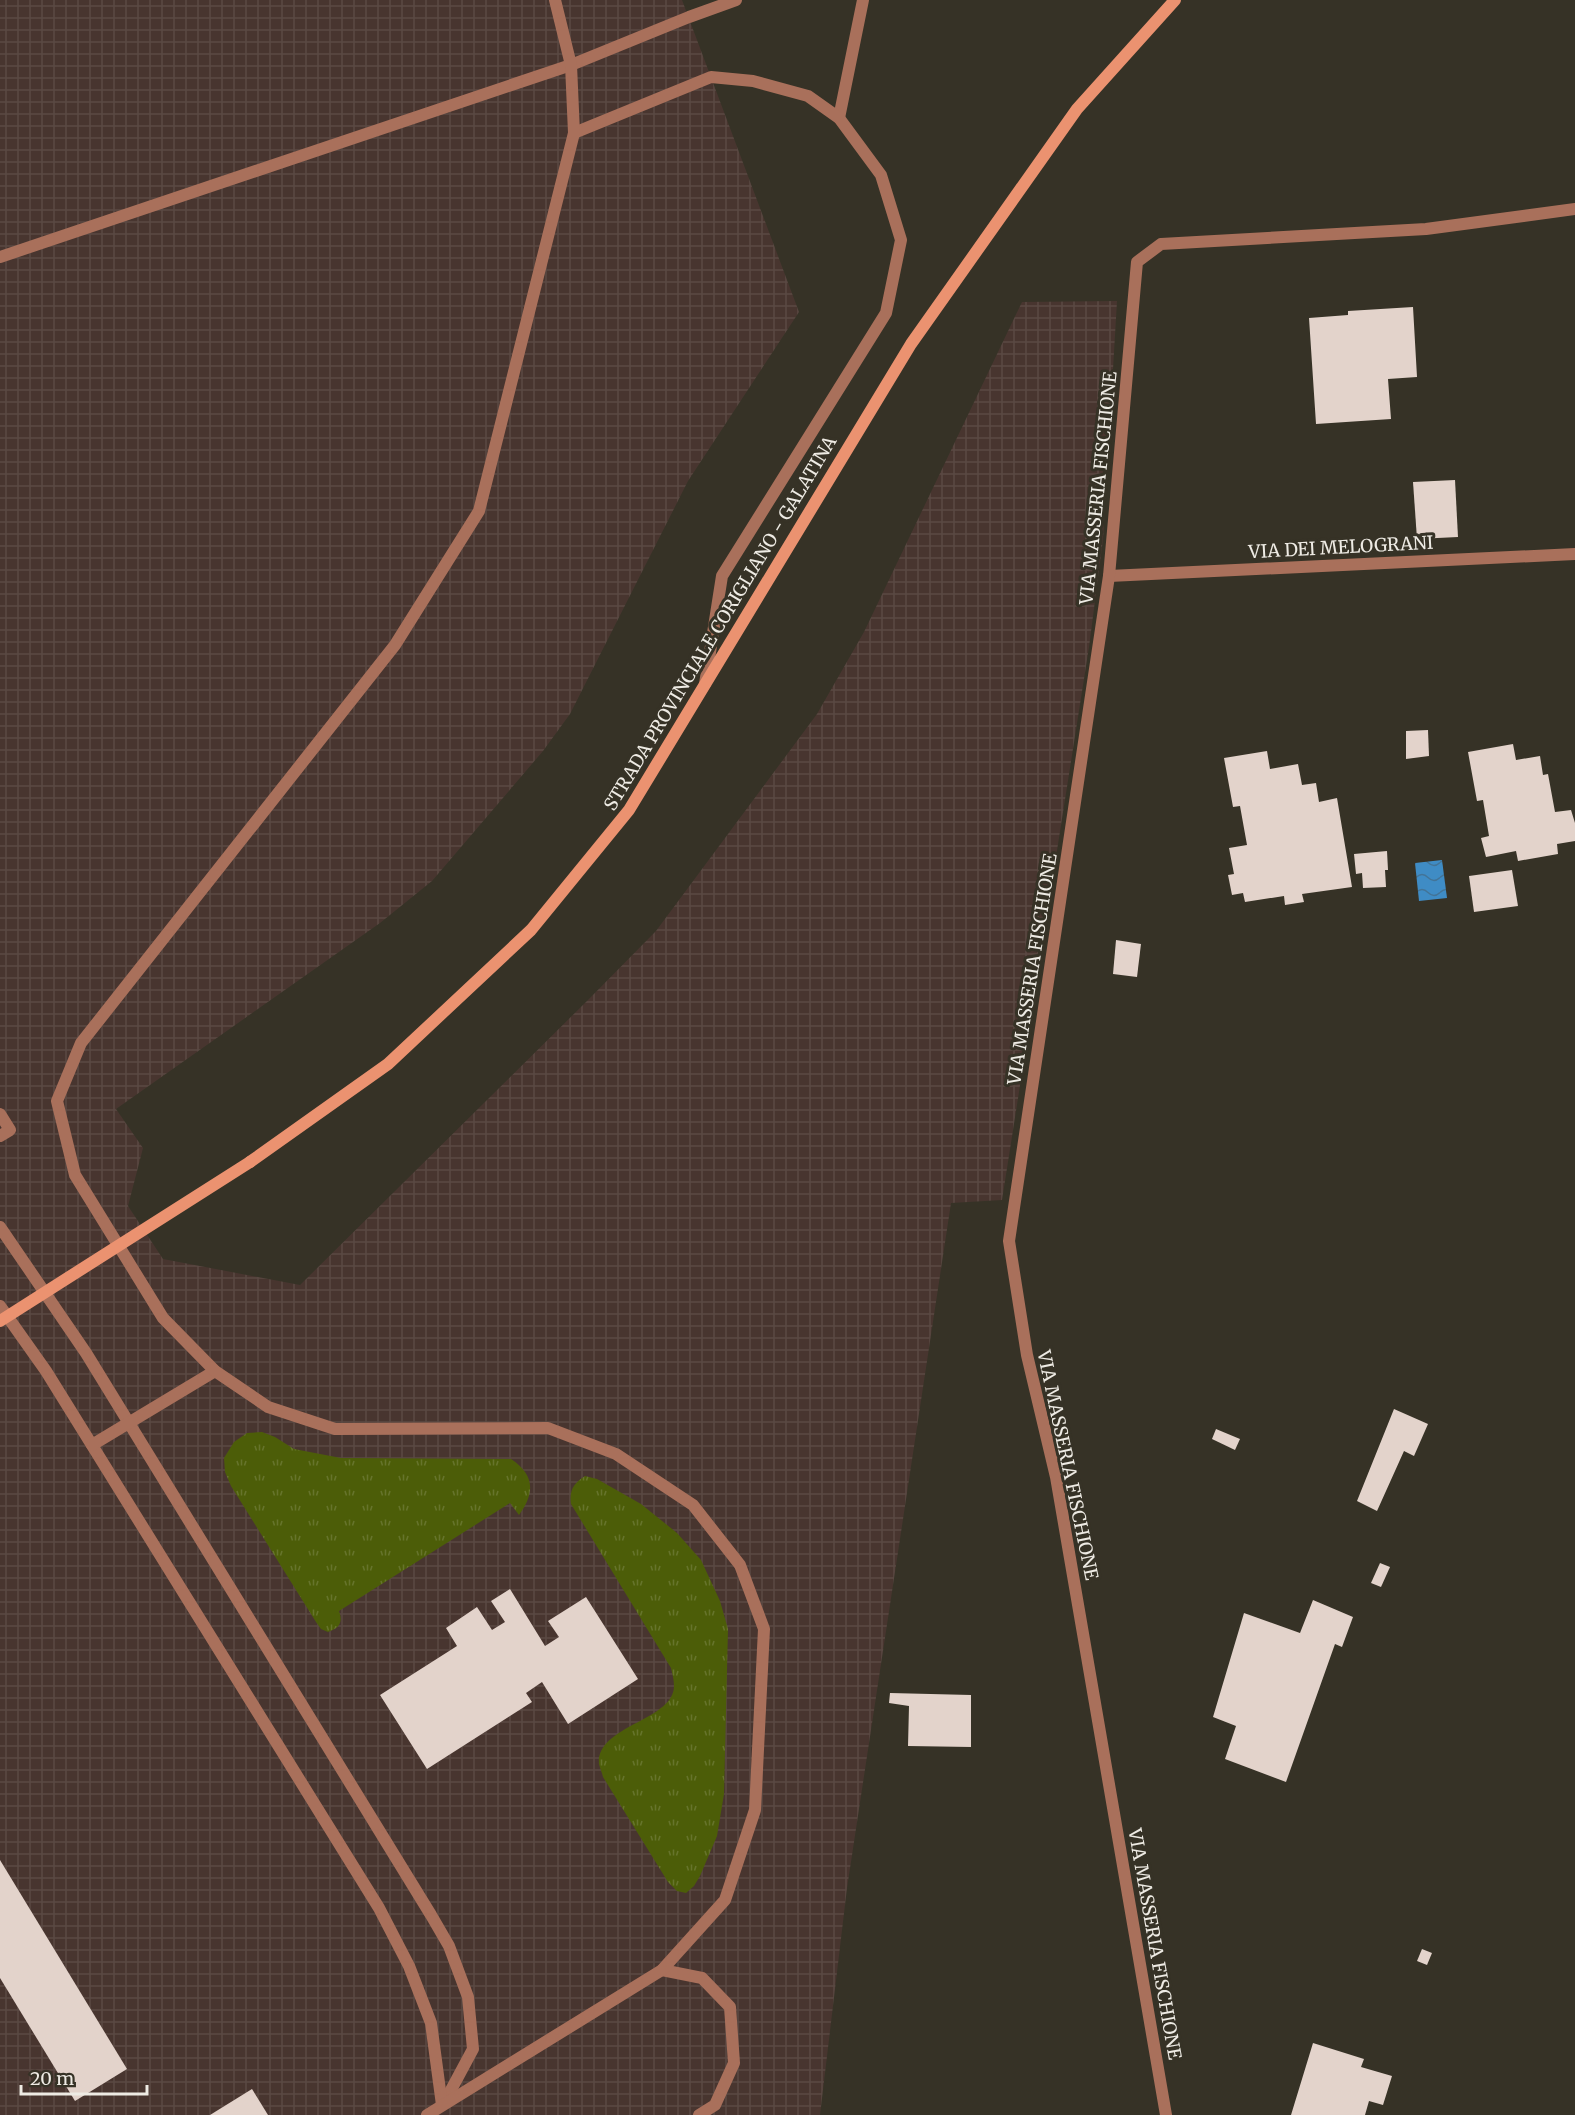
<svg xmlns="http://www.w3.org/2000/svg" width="1575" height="2115" font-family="Merriweather,serif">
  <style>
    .industrial { fill: url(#industrial-grid) }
    .grass { fill: url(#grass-tufts) }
    .water { fill: url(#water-waves) }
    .building { fill: #e3d3cb }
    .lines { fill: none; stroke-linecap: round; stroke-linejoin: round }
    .lane { stroke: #a9705b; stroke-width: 12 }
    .street { stroke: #a9705b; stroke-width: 12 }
    .secondary { stroke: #eb9270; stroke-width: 12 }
    .secondary-bridge { stroke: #eb9270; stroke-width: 12 }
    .labels { text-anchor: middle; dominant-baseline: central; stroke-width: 6; stroke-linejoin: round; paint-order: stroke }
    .street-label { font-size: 18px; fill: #eeebe4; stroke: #363226 }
  </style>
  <defs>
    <pattern id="industrial-grid" width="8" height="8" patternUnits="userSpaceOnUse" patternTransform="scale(1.5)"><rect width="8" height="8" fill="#48352f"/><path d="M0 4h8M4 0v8" fill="none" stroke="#5a4943"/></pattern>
    <pattern id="grass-tufts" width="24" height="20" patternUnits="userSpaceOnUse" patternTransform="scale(1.5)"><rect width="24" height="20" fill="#4c5d08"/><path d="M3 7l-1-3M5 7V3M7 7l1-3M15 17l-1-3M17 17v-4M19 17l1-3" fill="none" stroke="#66742c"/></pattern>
    <pattern id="water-waves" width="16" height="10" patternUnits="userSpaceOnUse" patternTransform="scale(1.5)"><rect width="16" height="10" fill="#3f8cc5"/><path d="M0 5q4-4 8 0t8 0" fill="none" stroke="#427498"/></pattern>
  </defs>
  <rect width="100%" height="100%" fill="#363226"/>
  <path class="industrial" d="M0 0H682L799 312 688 481 570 714 543 751 432 881 380 923 116 1109 143 1148 128 1206 163 1259 300 1285 588 1000 656 931 817 714 864 632 1022 302 1117 301 1103 539 1089 647 1002 1200 951 1203 847 1888 820 2115H0Z"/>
  <g class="grass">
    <path d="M262 1432 275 1437 294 1449 341 1458 511 1459C535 1475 535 1493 519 1515L510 1503 339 1611C343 1622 340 1628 328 1632L321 1629 316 1622 231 1486 225 1472 224 1458 234 1442 247 1433Z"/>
    <path d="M585 1476 597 1479 641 1504 677 1533 701 1560 720 1601 728 1629 724 1794 717 1836 700 1876 694 1886 686 1893 677 1891 668 1882 603 1777C602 1773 600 1768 599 1764 596 1729 660 1722 672 1695 676 1687 673 1677 671 1668L571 1504C569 1490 574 1483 585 1476Z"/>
  </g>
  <path class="water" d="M1442 860 1447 898 1419 901 1415 863Z"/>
  <g class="building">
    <path d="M1413 307 1417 377 1388 379 1391 419 1316 424 1309 318 1348 315V311Z"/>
    <path d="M1455 480 1458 537 1417 539 1413 482Z"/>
    <path d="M1428 730 1429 756 1406 759V731Z"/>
    <path d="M1513 744 1516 760 1540 756 1543 775 1548 774 1555 812 1571 810 1575 823V841L1557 844 1558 854 1518 861 1516 851 1486 857 1481 838 1489 836 1483 800 1477 801 1468 752Z"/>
    <path d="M1267 751 1270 769 1298 764 1302 785 1316 783 1319 802 1337 798 1352 887 1302 894 1304 902 1285 905 1284 896 1245 902 1243 893 1232 895 1228 875 1234 874 1229 848 1247 845 1240 806 1233 807 1224 758Z"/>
    <path d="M1387 851 1388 870H1385L1386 887 1363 888 1362 873 1356 874 1354 854Z"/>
    <path d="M1512 870 1518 906 1474 912 1469 876Z"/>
    <path d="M1116 940 1141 944 1137 977 1113 974Z"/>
    <path d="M1394 1409 1428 1424 1414 1456 1404 1451 1377 1511 1357 1501Z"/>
    <path d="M1216 1429 1240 1439 1235 1450 1212 1439Z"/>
    <path d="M1380 1563 1390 1567 1381 1587 1371 1583Z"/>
    <path d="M510 1589 545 1646 559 1637 548 1621 586 1597 638 1679 568 1724 542 1682 526 1693 532 1702 427 1769 380 1695 457 1646 446 1628 477 1607 492 1630 505 1622 491 1601Z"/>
    <path d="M1313 1600 1353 1617 1342 1647 1335 1644 1286 1782 1225 1759 1236 1726 1213 1717 1244 1613 1300 1633Z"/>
    <path d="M890 1693 971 1695V1747L908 1746 909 1706 889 1703Z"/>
    <path d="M0 1860 127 2069 75 2101 0 1978Z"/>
    <path d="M1422 1949 1432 1953 1427 1965 1417 1961Z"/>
    <path d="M1313 2043 1364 2059 1361 2067 1392 2076 1383 2105 1369 2101 1365 2115H1291Z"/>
    <path d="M252 2089 268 2115H210Z"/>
  </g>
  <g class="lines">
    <g class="lane">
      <path d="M839 118 863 0"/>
      <path d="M574 133 711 77 753 81 808 96 839 118 881 175 901 240 886 313 722 576 705 684"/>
      <path d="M0 257 571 65 689 17 736 0"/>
      <path d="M0 1114 10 1130 0 1136"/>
      <path d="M0 1227 86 1353 431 1915 449 1946 468 1997 473 2049 444 2103"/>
      <path d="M0 1306 46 1371 379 1908 409 1966 431 2023 442 2105"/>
      <path d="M92 1445 215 1371"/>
      <path d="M662 1970 702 1978 730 2007 734 2063 715 2105 699 2115"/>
      <path d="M427 2115 662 1970 725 1900 755 1810 764 1629 740 1565 693 1505 616 1454 548 1428 335 1429 268 1407 215 1371 163 1318 75 1175 57 1101 81 1043 395 645 479 511 574 133 571 65 555 0"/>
    </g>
    <g class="street">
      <path d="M1109 576 1575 554"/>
      <path d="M1166 2115 1056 1477 1027 1355 1009 1241 1109 576 1137 262 1161 244 1426 229 1575 209"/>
    </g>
    <path class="secondary" d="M250 1162 388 1064 531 930 629 810 911 344 1077 109 1175 0"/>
    <path class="secondary-bridge" d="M0 1321 250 1162"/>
  </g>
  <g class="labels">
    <g class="street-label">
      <text transform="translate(1098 488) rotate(-84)">VIA MASSERIA FISCHIONE</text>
      <text transform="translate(1341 547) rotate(-3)">VIA DEI MELOGRANI</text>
      <text transform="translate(720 623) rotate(-59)">STRADA PROVINCIALE CORIGLIANO - GALATINA</text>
      <text transform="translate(1032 969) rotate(-81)">VIA MASSERIA FISCHIONE</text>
      <text transform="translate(1068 1465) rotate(78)">VIA MASSERIA FISCHIONE</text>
      <text transform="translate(1155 1944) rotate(80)">VIA MASSERIA FISCHIONE</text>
    </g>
  </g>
  <path d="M21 2085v9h126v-9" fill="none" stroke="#eeebe4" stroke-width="3"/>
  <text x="30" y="2085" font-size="18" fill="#eeebe4" stroke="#363226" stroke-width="4.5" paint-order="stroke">20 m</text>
</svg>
